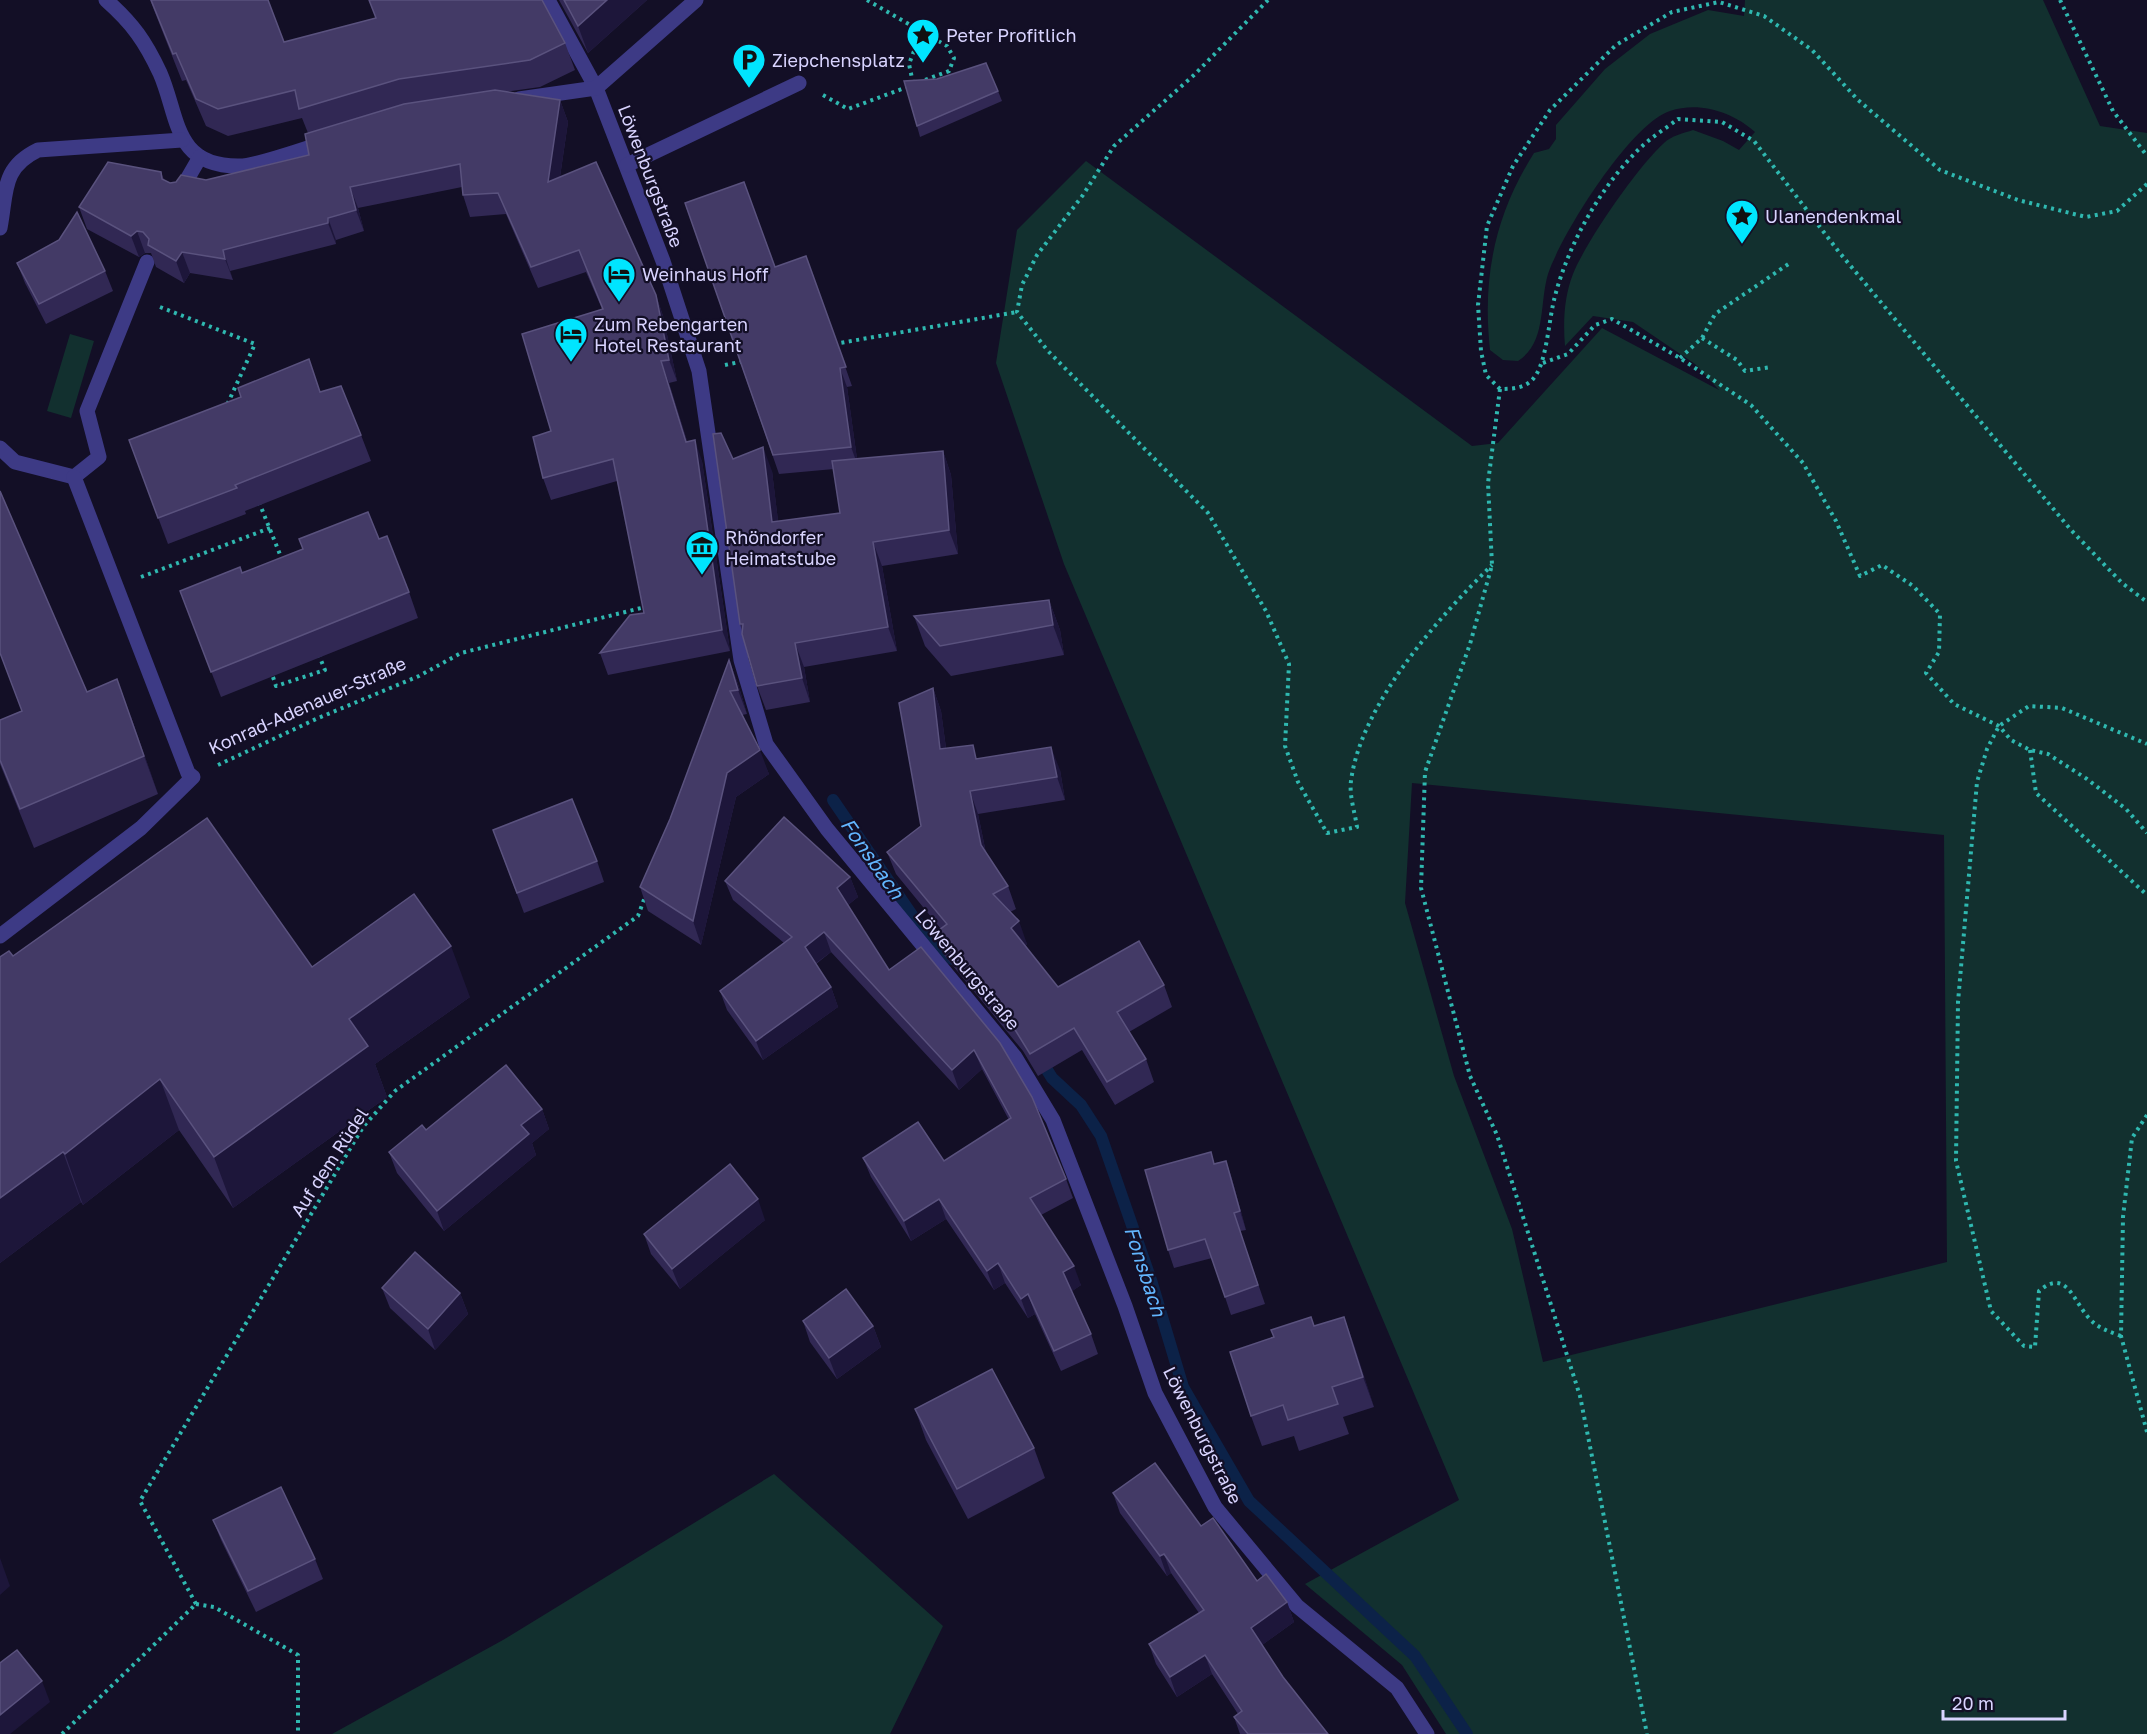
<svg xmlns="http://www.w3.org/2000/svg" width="2147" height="1734" font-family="'Golos Text',sans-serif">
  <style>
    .green { fill: #12302f; fill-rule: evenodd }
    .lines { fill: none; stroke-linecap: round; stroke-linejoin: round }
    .stream { stroke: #0c2248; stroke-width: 12 }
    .path { stroke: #2fb8b0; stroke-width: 4; stroke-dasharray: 3 4.5; stroke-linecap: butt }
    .minor { stroke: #3d3a85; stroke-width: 15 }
    .wall { fill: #312854 }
    .shaded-wall { fill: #1d163a }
    .building { fill: #433a66; stroke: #5a527e; stroke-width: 1.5 }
    .labels { text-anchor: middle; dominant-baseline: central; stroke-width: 4.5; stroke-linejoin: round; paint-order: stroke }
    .poi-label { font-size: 18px; fill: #d9d4ff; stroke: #130f26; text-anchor: start }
    .street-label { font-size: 18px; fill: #d9d4ff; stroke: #130f26 }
    .water-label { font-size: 20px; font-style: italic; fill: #62b6ff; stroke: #130f26 }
  </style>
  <rect width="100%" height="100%" fill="#130f26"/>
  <g class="green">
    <path d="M1745 0H2043L2100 126 2147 133V1734H1446L1402 1665 1305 1584 1459 1500 1064 564 996 363 1017 230 1086 161 1472 446 1498 443 1602 328 1719 390 1695 364 1633 322 1593 316 1565 346C1563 322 1564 297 1573 274 1585 243 1639 165 1664 143 1671 136 1684 133 1693 130L1723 141 1739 150 1755 132C1733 112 1699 101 1670 111 1630 124 1561 235 1548 274 1539 304 1547 342 1518 361L1503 360 1490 350C1482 277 1495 215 1534 153L1549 149 1556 139V125L1605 69 1650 34 1708 10 1744 16ZM1412 783 1944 835 1947 1262 1543 1362 1512 1229 1454 1076 1405 903Z"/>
    <path d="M70 334 94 341 71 418 47 411Z"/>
    <path d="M774 1474 943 1626 890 1734H332L503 1640Z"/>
  </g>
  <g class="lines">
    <g class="stream">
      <path d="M833 800 916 921 952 959"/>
      <path d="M1039 1057 1052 1078 1081 1105 1101 1136 1151 1280 1183 1387 1249 1501 1415 1656 1467 1734"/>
    </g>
    <g class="path">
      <path d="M867 0 947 46 954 58 949 71 922 81"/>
      <path d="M1268 0 1194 75 1114 146 1083 195 1037 255 1022 285 1017 312 1048 351 1208 513 1266 611 1289 664 1285 746 1298 782 1327 833 1357 827C1355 813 1349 795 1351 781 1361 704 1438 618 1492 565"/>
      <path d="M2060 0 2113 111 2147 156"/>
      <path d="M913 83 909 64 921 33"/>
      <path d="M823 95 848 109 910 86"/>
      <path d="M2147 184 2117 211 2086 217 2018 200 1940 170 1858 100 1812 50 1764 16 1719 2 1672 12 1616 45 1550 110 1513 166 1487 226 1478 305 1481 351 1486 375 1500 389C1514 389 1528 388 1536 375 1547 358 1549 318 1555 296 1569 243 1600 188 1638 150 1650 138 1665 129 1678 119L1722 122 1754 141 1839 252 2071 530 2122 583 2147 602"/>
      <path d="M160 307 255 344 227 405"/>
      <path d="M1702 338 1737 360 1745 371 1771 367"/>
      <path d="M834 344 1017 312"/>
      <path d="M1680 358 1702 338 1715 314 1790 263"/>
      <path d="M1543 363 1568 354 1595 325 1612 319 1680 358 1751 405 1803 463 1836 521 1860 576 1882 565 1913 586 1940 614 1939 652 1926 673 1954 704 1999 726 2011 740 2030 750 2048 754 2087 779 2126 809 2147 833"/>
      <path d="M725 365 744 361"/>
      <path d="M1500 389 1488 483 1492 565 1470 644 1425 772 1421 888 1470 1076 1497 1135 1580 1396 1647 1734"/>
      <path d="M259 502 283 562"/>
      <path d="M141 577 270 528"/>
      <path d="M273 677 276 686 325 670 318 653"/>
      <path d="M2030 750 2036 793 2147 895"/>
      <path d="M218 765 316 719 419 676 461 653 645 607"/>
      <path d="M2147 1115 2132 1138 2123 1217 2121 1336 2147 1432"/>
      <path d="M2121 1336C2108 1331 2097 1328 2088 1317 2073 1300 2066 1268 2039 1291L2035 1347 2024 1346 1991 1311 1956 1161 1958 1002 1977 782 1987 749 1999 726 2029 706 2062 708 2147 744"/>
      <path d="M196 1604 140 1501 363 1127 395 1091 638 916 646 894"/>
      <path d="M196 1604 214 1607 298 1655V1734"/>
      <path d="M62 1734 196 1604"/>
    </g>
    <g class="minor">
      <path d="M106 0C133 24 145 41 160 73 179 116 173 166 238 166 254 167 307 148 326 142"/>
      <path d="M548 0 596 88 663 261 699 371 741 660 766 744 827 829 1015 1057 1053 1120 1125 1306 1155 1393 1215 1507 1297 1606 1397 1688 1427 1734"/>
      <path d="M519 99 596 88 696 0"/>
      <path d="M627 165 799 83"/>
      <path d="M178 195 200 157"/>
      <path d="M0 228C7 192 1 168 38 150L182 140"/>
      <path d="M0 448 15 462 74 477"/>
      <path d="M74 477 99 457 87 411 147 262"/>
      <path d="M0 936 141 828 193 777 188 773 74 477"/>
    </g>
  </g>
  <g class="wall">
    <path d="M150 0H268L284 42 375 18 565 43 575 70 540 87 505 92 560 100 568 122 560 177 656 295 663 316 677 381 669 383 687 441 702 461 730 651 608 675 600 653 644 613 617 481 551 500 543 478 551 431 602 309 586 272 538 288 506 214 470 217 463 195 462 187 358 208 364 231 336 240V244L230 271 233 280 190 273 184 283 156 267 151 253H145L139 257 87 229 79 207 161 172 164 180 170 183 206 180 309 155 308 133 302 118 228 136 206 126 186 80 182 81Z"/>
    <path d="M559 0H647L588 53Z"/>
    <path d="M998 91 1002 101 920 137 917 126Z"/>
    <path d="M685 203 775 267 806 256 852 386 847 387 857 459 943 451 951 475 958 554 882 566 897 651 804 667 810 702 766 710 757 686 740 624 733 459 772 471 778 521 840 513 834 469 779 474Z"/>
    <path d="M17 263 105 271 113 291 46 324 25 283Z"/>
    <path d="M321 392 361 435 371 461 245 511 246 514 168 544 129 440 241 397Z"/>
    <path d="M379 539 409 592 418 618 221 697 180 591 242 572Z"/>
    <path d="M1049 600 1060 630 1064 655 951 676 925 646 914 616Z"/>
    <path d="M729 660 738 684 747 714 742 715 769 774 736 797 701 945 648 911 640 887 670 819Z"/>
    <path d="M933 688 941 711 946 748 978 759 1060 770 1065 800 978 814 986 853 1008 886 1016 909 1010 912 1027 944 1025 946 1058 987 1164 985 1172 1007 1129 1032 1146 1059 1154 1082 1115 1105 1082 1050 1038 1076 1023 1051 944 955 935 933 941 929 896 874 887 852 921 826Z"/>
    <path d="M87 692 131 717 158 794 34 848 0 764V720L21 711Z"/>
    <path d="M493 830 597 861 604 882 524 913Z"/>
    <path d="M850 877 858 897 848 905 889 970 921 947 1066 1179 1073 1198 1041 1215 1081 1285 1072 1291 1091 1334 1098 1354 1061 1371 1035 1314 1028 1318 1005 1283 994 1290 946 1219 911 1241 871 1177 863 1158 944 1161 1009 1120 982 1069 959 1090 831 952 816 964 831 987 838 1007 763 1060 727 1010 720 991 784 943 733 900 725 881Z"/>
    <path d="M13 956 312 967 470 997 375 1064 387 1097 233 1208 179 1130 83 1205 81 1202 0 1263Z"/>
    <path d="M542 1109 549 1129 532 1143 536 1155 444 1231 397 1173 389 1152 426 1130Z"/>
    <path d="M1226 1161 1232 1179 1246 1230 1240 1231 1265 1304 1231 1315 1212 1258 1174 1268 1168 1250 1215 1163Z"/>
    <path d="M765 1220 680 1289 651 1254 644 1234Z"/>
    <path d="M382 1288 460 1293 468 1314 435 1350 390 1308Z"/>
    <path d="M1344 1317 1374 1407 1343 1417 1349 1434 1299 1451 1294 1436 1262 1446 1251 1416 1314 1326Z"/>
    <path d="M803 1321 873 1326 881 1347 837 1379 810 1342Z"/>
    <path d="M915 1409 1034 1448 1045 1478 968 1519 926 1440Z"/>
    <path d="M1113 1493 1201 1526 1257 1581 1287 1602 1294 1622 1262 1645 1283 1677 1328 1734H1240L1234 1717 1238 1714 1212 1674 1177 1697 1156 1664 1149 1644 1199 1613 1171 1573 1167 1576 1120 1513Z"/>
    <path d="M213 1520 315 1559 323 1579 256 1612 221 1540Z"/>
  </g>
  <g class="shaded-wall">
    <path d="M607 0H647L588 53 578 26Z"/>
    <path d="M560 100 568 122 556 204 548 182Z"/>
    <path d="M350 187 358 208 364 231 356 210Z"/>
    <path d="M328 218 336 240V244L328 223Z"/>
    <path d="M137 231 145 253 139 257 131 236Z"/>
    <path d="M223 250 233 280 225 259Z"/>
    <path d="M182 252 190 273 184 283 176 261Z"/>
    <path d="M656 295 663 316 677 381 669 360Z"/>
    <path d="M661 361 669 383 694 463 686 442Z"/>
    <path d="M840 368 847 387 858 466 851 447Z"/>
    <path d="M695 440 702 461 730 651 722 630Z"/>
    <path d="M763 447 772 471 781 545 772 522Z"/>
    <path d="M943 451 951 475 958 554 949 530Z"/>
    <path d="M873 542 882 566 897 651 888 627Z"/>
    <path d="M1049 600 1060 630 1064 655 1053 625Z"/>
    <path d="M795 643 804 667 810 702 802 678Z"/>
    <path d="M729 660 738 684 747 714 738 690Z"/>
    <path d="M117 679 131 717 158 794 144 756Z"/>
    <path d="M933 688 941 711 949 771 940 749Z"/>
    <path d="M1051 747 1060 770 1065 800 1057 777Z"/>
    <path d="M760 750 769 774 736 797 701 945 693 921 727 773Z"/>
    <path d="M970 791 978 814 989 868 981 845Z"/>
    <path d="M850 877 858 897 844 908 837 888Z"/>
    <path d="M1019 921 1027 944 1020 951 1011 928Z"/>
    <path d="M824 932 831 952 812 966 805 947Z"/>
    <path d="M451 946 470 997 375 1064 387 1097 233 1208 214 1157 349 1019Z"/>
    <path d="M831 987 838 1007 763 1060 756 1041Z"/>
    <path d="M974 1050 982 1069 959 1090 952 1070Z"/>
    <path d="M160 1079 179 1130 83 1205 65 1154Z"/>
    <path d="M542 1109 549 1129 532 1143 536 1155 444 1231 437 1211 521 1125Z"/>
    <path d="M63 1152 81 1202 0 1263V1198Z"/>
    <path d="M1226 1161 1232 1179 1246 1230 1240 1211Z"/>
    <path d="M758 1199 765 1220 680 1289 672 1269Z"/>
    <path d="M939 1199 946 1219 911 1241 904 1221Z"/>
    <path d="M998 1263 1005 1283 994 1290 987 1271Z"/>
    <path d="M1074 1266 1081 1285 1071 1292 1063 1272Z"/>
    <path d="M460 1293 468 1314 435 1350 428 1329Z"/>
    <path d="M1028 1294 1035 1314 1028 1318 1021 1299Z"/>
    <path d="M1344 1317 1355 1347 1374 1407 1363 1377Z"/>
    <path d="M873 1326 881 1347 837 1379 829 1358Z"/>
    <path d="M1164 1554 1171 1573 1167 1576 1160 1556Z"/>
    <path d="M0 1558 10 1586 0 1595Z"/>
    <path d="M1287 1602 1294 1622 1258 1648 1251 1628Z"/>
    <path d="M1205 1655 1212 1674 1177 1697 1170 1677Z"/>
    <path d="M42 1681 50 1702 10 1734H0V1715Z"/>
  </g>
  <g class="building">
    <path d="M151 0H268L284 42 376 18 369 0H542L565 43 530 60 399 79 299 109 295 90 218 109 196 99 176 53 173 54Z"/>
    <path d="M564 0H607L578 26Z"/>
    <path d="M986 63 998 91 917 126 904 81 937 79Z"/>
    <path d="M495 90 560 100 548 182 596 162 656 295 669 360 661 361 686 442 695 440 722 630 600 653 630 615 644 613 613 459 543 478 533 437 551 431 522 334 603 309 579 250 531 267 498 193 463 195 460 164 350 187 356 210 328 218V223L223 250 225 259 182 252 176 261 148 245 149 239 143 232 137 231 131 236 79 207 108 162 161 172 162 179 170 183 176 182 181 175 206 180 309 155 305 134 404 104Z"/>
    <path d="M744 182 775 267 806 256 846 367 840 368 851 447 773 455 685 203Z"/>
    <path d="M77 212 105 271 39 304 17 263 59 240Z"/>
    <path d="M309 359 320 392 341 386 361 435 235 485 237 488 158 518 129 440 241 397 238 388Z"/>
    <path d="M721 433 733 459 763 447 772 522 840 513 832 461 943 451 949 530 873 542 888 627 795 643 802 678 757 686 742 634 743 624H740L713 434Z"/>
    <path d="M0 491 87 692 117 679 144 756 20 809 0 760V720L22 711 0 653Z"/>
    <path d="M368 512 379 539 387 536 409 592 211 672 180 591 240 567 242 573 303 549 299 539Z"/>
    <path d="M1049 600 1053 625 940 646 914 616Z"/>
    <path d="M729 660 738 690 730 691 760 750 727 773 693 921 640 887 670 819Z"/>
    <path d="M933 688 940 749 973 745 976 759 1051 747 1057 777 970 791 981 845 1008 886 993 894 1019 921 1011 928 1058 987 1139 941 1164 985 1117 1012 1146 1059 1107 1082 1074 1028 1030 1054 1014 1028 935 933 947 924 887 852 921 826 899 703Z"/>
    <path d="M572 799 597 861 517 893 493 830Z"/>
    <path d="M784 817 850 877 837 888 889 970 921 947 1000 1043 1032 1097 1066 1179 1030 1198 1074 1266 1063 1272 1091 1334 1054 1351 1028 1294 1021 1299 998 1263 987 1271 939 1199 904 1221 863 1158 918 1122 944 1161 1011 1118 974 1050 952 1070 824 932 805 947 831 987 756 1041 720 991 792 937 725 881Z"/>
    <path d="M207 818 312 967 414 894 451 946 349 1019 368 1046 214 1157 160 1079 65 1154 63 1152 0 1198V957L9 951 13 956Z"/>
    <path d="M506 1065 542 1109 521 1125 529 1134 437 1211 389 1152 422 1125 426 1130Z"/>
    <path d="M1211 1152 1214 1164 1226 1161 1240 1211 1234 1213 1258 1285 1225 1297 1205 1239 1168 1250 1145 1170Z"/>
    <path d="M730 1164 758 1199 672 1269 644 1234Z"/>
    <path d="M415 1252 460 1293 428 1329 382 1288Z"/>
    <path d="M846 1289 873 1326 829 1358 803 1321Z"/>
    <path d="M1311 1317 1314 1326 1344 1317 1363 1377 1332 1387 1338 1404 1288 1420 1283 1405 1251 1416 1230 1352 1274 1337 1271 1330Z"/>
    <path d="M992 1369 1034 1448 957 1489 915 1409Z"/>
    <path d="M1155 1463 1201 1526 1213 1518 1257 1581 1266 1574 1287 1602 1251 1628 1283 1677 1328 1734H1248L1234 1717 1242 1711 1205 1655 1170 1677 1149 1644 1204 1610 1164 1554 1160 1556 1113 1493Z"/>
    <path d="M281 1487 315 1559 248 1591 213 1520Z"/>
    <path d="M17 1650 42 1681 0 1715V1663Z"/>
  </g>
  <defs>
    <g id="sight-pin" transform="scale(1.725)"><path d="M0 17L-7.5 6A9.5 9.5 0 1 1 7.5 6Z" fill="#00e5ff" stroke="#130f26"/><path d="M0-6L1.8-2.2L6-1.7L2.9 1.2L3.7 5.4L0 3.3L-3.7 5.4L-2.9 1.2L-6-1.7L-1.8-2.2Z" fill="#111"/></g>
    <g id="parking-pin" transform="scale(1.725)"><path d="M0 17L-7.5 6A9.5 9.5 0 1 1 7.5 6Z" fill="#00e5ff" stroke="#130f26"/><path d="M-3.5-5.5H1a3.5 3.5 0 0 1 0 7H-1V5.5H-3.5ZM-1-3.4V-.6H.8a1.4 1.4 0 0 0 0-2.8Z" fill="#111"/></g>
    <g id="hotel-pin" transform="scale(1.725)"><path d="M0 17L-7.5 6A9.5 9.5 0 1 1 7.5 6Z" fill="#00e5ff" stroke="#130f26"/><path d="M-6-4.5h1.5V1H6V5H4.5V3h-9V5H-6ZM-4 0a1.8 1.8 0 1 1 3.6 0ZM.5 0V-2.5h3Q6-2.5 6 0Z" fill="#111"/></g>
    <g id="museum-pin" transform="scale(1.725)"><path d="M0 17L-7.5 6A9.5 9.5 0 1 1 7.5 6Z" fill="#00e5ff" stroke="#130f26"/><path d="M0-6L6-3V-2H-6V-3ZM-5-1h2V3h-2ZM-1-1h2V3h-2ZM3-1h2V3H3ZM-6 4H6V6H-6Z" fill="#111"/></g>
  </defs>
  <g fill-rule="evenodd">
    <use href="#sight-pin" x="923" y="35"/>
    <use href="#parking-pin" x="749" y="60"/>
    <use href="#sight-pin" x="1742" y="216"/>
    <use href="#hotel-pin" x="619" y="274"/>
    <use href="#hotel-pin" x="571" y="334"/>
    <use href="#museum-pin" x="702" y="547"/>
  </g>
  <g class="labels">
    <g class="poi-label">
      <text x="946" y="35">Peter Profitlich</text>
      <text x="772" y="60">Ziepchensplatz</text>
      <text x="1765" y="216">Ulanendenkmal</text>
      <text x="642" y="274">Weinhaus Hoff</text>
      <text x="594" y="324">Zum Rebengarten<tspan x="594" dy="21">Hotel Restaurant</tspan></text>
      <text x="725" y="537">Rhöndorfer<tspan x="725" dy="21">Heimatstube</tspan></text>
    </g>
    <g class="street-label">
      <text transform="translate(651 176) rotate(69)">Löwenburgstraße</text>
      <text transform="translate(307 705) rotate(-24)">Konrad-Adenauer-Straße</text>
      <text transform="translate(968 969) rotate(50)">Löwenburgstraße</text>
      <text transform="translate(329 1162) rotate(-57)">Auf dem Rüdel</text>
      <text transform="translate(1203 1435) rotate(63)">Löwenburgstraße</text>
    </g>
    <g class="water-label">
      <text transform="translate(873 858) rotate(55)">Fonsbach</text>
      <text transform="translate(1146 1271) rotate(72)">Fonsbach</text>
    </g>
  </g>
  <path d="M1943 1710v9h122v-9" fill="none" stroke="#d9d4ff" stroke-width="3"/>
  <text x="1952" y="1710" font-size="18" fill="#d9d4ff" stroke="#130f26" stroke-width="4.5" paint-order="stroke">20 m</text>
</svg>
